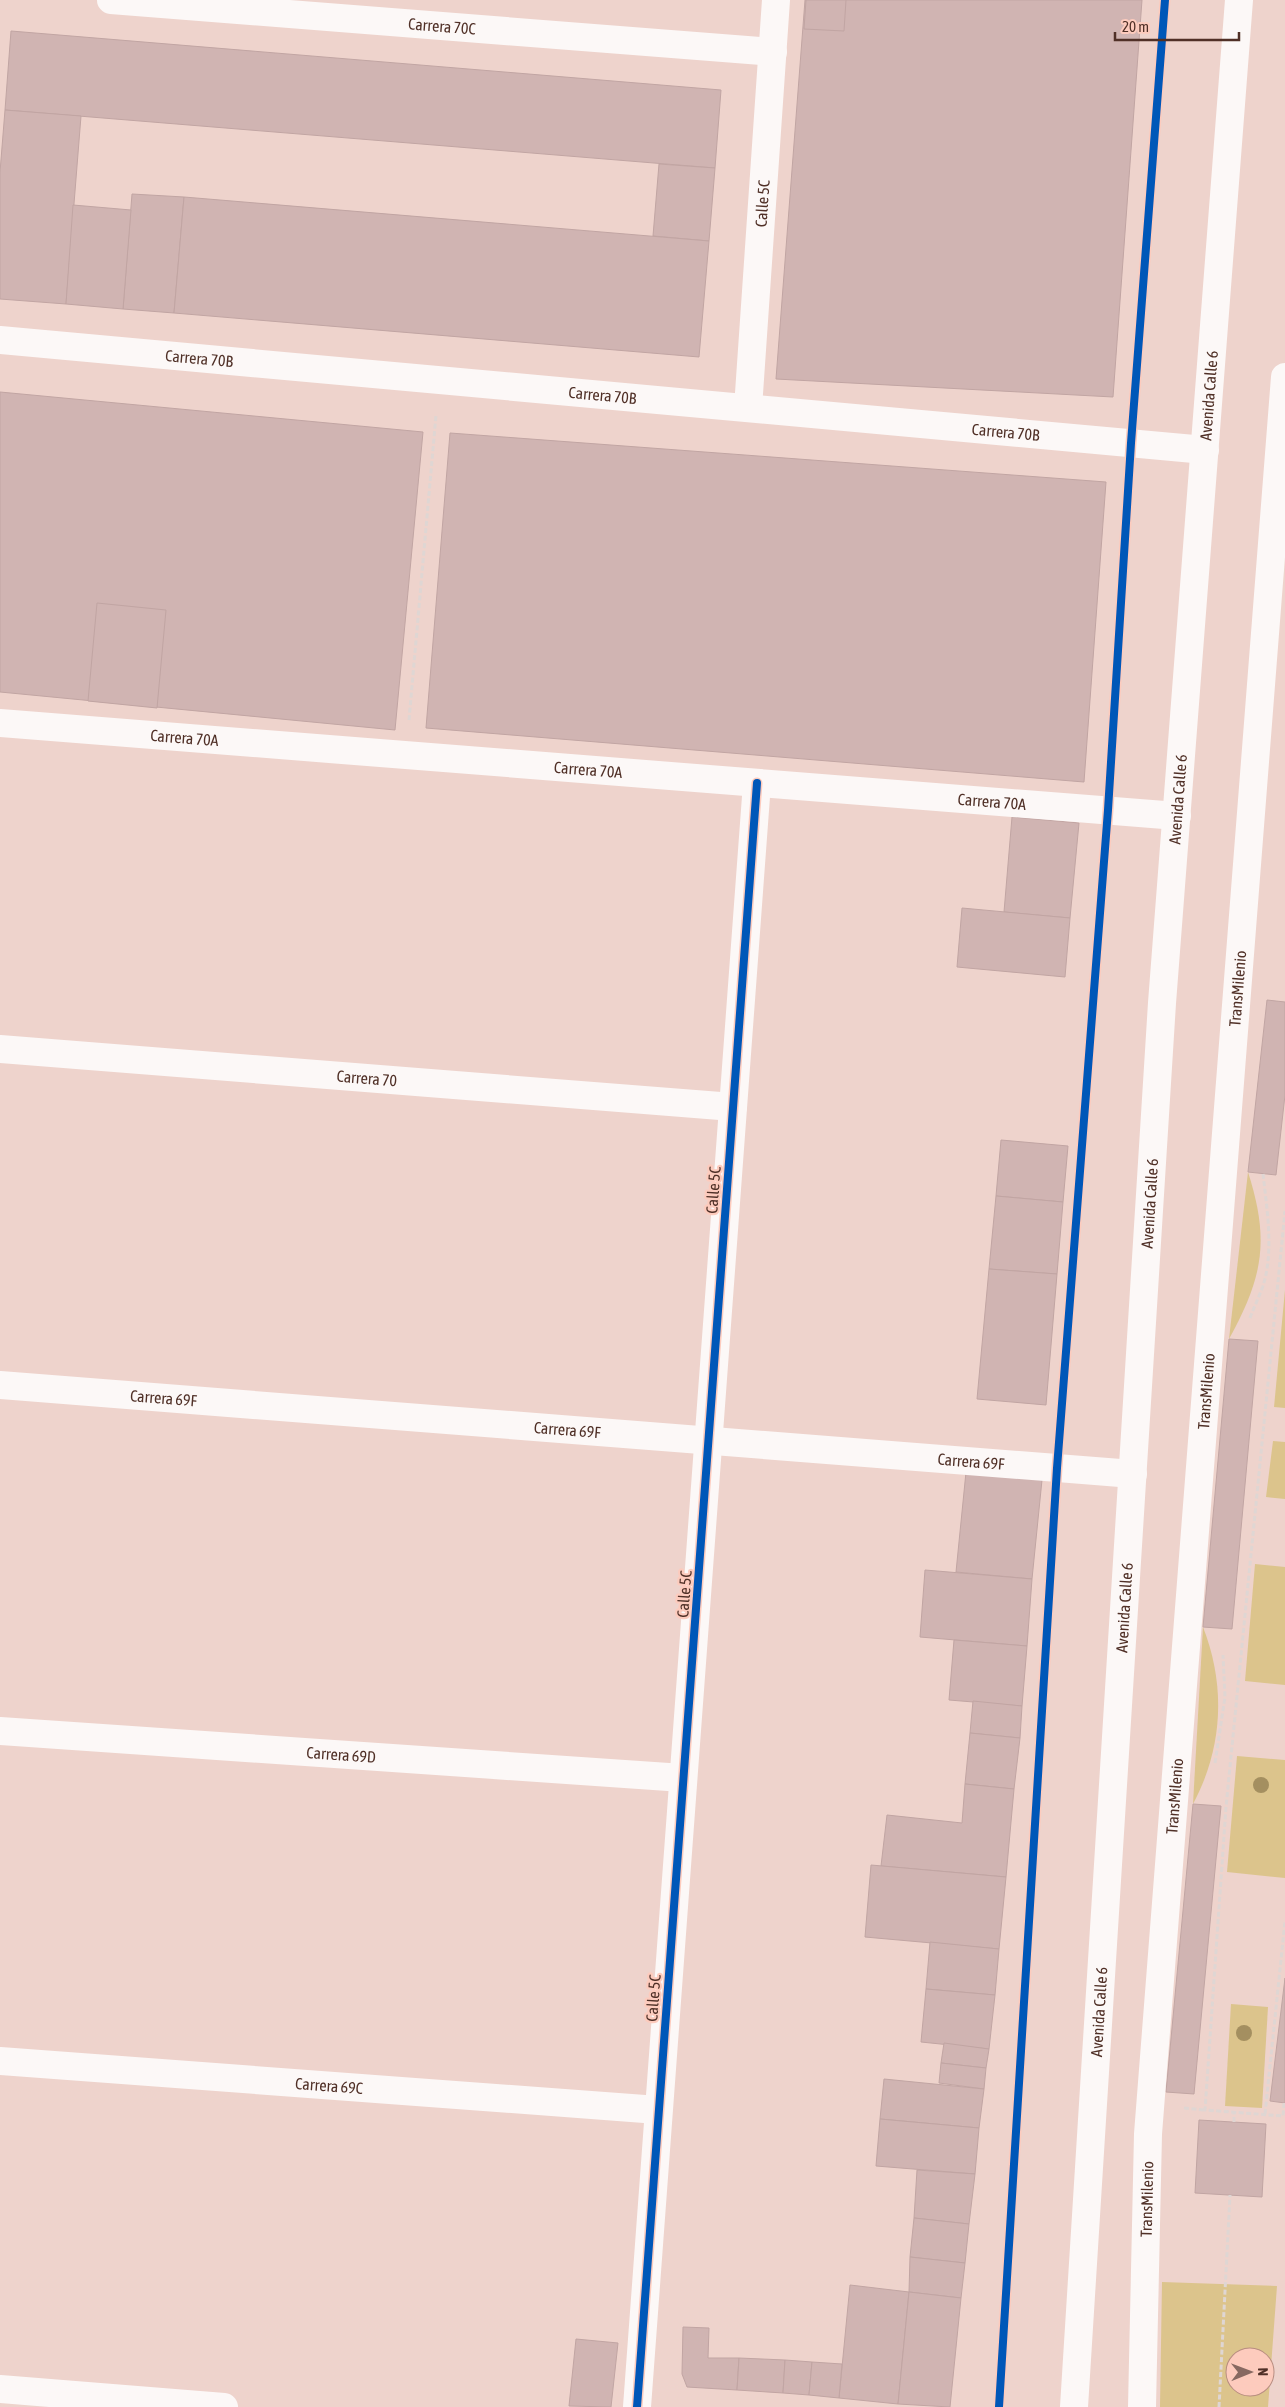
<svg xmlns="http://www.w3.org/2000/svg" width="1285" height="2407" font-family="'Asap Condensed',sans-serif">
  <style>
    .green { fill: #dcc48c; fill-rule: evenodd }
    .building { fill: #d0b4b2; stroke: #c1a5a3 }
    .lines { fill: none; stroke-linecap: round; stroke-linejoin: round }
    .path { stroke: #dfd6d3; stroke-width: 3; stroke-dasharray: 5 2.5; stroke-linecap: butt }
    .minor { stroke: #fcf8f7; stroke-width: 28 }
    .highway { stroke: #fcf8f7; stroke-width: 28 }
    .cycleway-casing { stroke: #fdcbbd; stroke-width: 11 }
    .cycleway { stroke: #0057b8; stroke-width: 8 }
    .tree { fill: #a48f60 }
    .labels { text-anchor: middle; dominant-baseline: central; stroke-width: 4.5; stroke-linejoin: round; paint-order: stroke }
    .street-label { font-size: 16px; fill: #503027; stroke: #fdcbbd }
  </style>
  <rect width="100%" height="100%" fill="#eed3cc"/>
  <g class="green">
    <path d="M1248 1172C1270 1241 1263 1277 1229 1339Z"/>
    <path d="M1285 1290V1408L1274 1407Z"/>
    <path d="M1273 1441 1285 1442V1499L1266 1497Z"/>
    <path d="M1255 1564 1285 1567V1685L1245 1681Z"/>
    <path d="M1203 1627C1226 1686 1223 1748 1193 1804Z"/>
    <path d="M1237 1756 1285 1760V1878L1227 1872Z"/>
    <path d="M1231 2004 1268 2007 1262 2108 1225 2106Z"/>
    <path d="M1162 2282 1277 2286 1268 2407H1160ZM1235 2357H1265V2387H1235Z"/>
  </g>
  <g class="building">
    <path d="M805 0H1142L1113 397 776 379Z"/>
    <path d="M806 0H846L844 31 804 29Z"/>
    <path d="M11 31 721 90 715 168 5 110Z"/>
    <path d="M5 110 81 116 66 304 0 299V172Z"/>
    <path d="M659 164 715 168 709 241 653 236Z"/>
    <path d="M132 194 184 197 174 313 123 309Z"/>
    <path d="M184 197 709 241 699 357 174 313Z"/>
    <path d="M73 205 131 210 123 309 66 304Z"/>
    <path d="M0 392 423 432 395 730 0 692Z"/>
    <path d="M450 433 1106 482 1084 782 426 728Z"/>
    <path d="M97 603 166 610 157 708 88 701Z"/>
    <path d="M1012 817 1079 823 1070 918 1004 912Z"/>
    <path d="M962 908 1070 918 1065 977 957 967Z"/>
    <path d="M1267 1000 1285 1002V1095L1276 1175 1248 1172Z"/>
    <path d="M1001 1140 1068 1146 1063 1202 996 1196Z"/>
    <path d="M996 1196 1063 1202 1057 1274 989 1269Z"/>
    <path d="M989 1269 1057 1274 1046 1405 977 1399Z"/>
    <path d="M1229 1339 1258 1341 1232 1629 1203 1627Z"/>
    <path d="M966 1472 1042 1480 1032 1579 956 1572Z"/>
    <path d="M925 1570 1032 1579 1027 1646 920 1637Z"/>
    <path d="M954 1640 1027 1646 1022 1706 949 1700Z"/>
    <path d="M973 1701 1022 1706 1020 1738 970 1733Z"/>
    <path d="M970 1733 1020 1738 1014 1789 965 1784Z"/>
    <path d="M965 1784 1014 1789 1006 1877 881 1866 887 1815 962 1823Z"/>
    <path d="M1193 1804 1221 1806 1194 2094 1166 2092Z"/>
    <path d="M871 1865 1006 1877 999 1949 865 1937Z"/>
    <path d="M930 1942 999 1949 995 1995 926 1989Z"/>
    <path d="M1285 1978V2103L1270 2101Z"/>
    <path d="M926 1989 995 1995 989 2049 921 2042Z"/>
    <path d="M944 2043 989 2049 986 2068 941 2063Z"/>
    <path d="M941 2063 986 2068 984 2089 939 2083Z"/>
    <path d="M884 2079 984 2089 979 2128 880 2119Z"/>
    <path d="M880 2119 979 2128 975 2174 876 2166Z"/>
    <path d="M1199 2120 1266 2124 1262 2197 1195 2193Z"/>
    <path d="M917 2170 975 2174 969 2224 914 2218Z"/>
    <path d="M914 2218 969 2224 965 2263 910 2257Z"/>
    <path d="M910 2257 965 2263 961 2298 909 2292Z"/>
    <path d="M850 2285 909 2292 898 2404 839 2398Z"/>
    <path d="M909 2292 961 2298 950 2407 898 2404Z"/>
    <path d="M683 2327 709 2328 708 2358H739L737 2390 687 2387 682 2374Z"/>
    <path d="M576 2339 618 2343 611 2407 569 2406Z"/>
    <path d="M739 2358 785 2360 783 2393 737 2390Z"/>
    <path d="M785 2360 812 2362 809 2395 783 2393Z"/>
    <path d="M812 2362 842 2364 839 2398 809 2395Z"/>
  </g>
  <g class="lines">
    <g class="path">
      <path d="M409 720 436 415"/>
      <path d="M1250 1318C1254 1307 1259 1297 1263 1286 1274 1251 1267 1210 1263 1174"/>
      <path d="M1215 1763 1225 1697 1223 1655"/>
      <path d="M1284 2103 1283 2116 1205 2110 1226 1807 1285 1211"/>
      <path d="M1184 2108 1205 2110"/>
      <path d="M1265 2114 1285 1921"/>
      <path d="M1234 2122V2113"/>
      <path d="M1219 2407 1230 2195"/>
    </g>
    <g class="minor">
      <path id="s1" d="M111 0 773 52"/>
      <path id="s2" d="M0 340 1205 450"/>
      <path id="s3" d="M748 408 776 0"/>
      <path id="s4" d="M0 723 1177 816"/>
      <path id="s5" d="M0 1049 733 1107"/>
      <path id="s6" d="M0 1385 1133 1474"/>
      <path id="s7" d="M0 1731 683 1778"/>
      <path id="s8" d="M0 2061 658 2110"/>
      <path d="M0 2389 224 2407"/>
      <path d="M637 2407 757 783"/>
      <path id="s9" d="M1142 2407 1148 2134 1285 377"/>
    </g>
    <path class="highway" id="s10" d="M1074 2407 1162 1003 1239 0"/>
    <g class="cycleway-casing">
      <g id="cycleway">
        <path d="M637 2407 757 783"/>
        <path d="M999 2407 1057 1468 1108 810 1131 443 1165 0"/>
      </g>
    </g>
    <use href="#cycleway" class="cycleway"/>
  </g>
  <g class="tree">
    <circle cx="1261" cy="1785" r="8"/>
    <circle cx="1244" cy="2033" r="8"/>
  </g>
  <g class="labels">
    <g class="street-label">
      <text stroke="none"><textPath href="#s1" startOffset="332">Carrera 70C</textPath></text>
      <text stroke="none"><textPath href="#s3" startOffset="205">Calle 5C</textPath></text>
      <text stroke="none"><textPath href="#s2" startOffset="200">Carrera 70B</textPath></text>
      <text stroke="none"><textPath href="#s2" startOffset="605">Carrera 70B</textPath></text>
      <text stroke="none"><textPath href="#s10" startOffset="2016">Avenida Calle 6</textPath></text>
      <text stroke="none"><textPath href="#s2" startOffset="1010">Carrera 70B</textPath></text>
      <text stroke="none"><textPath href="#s4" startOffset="185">Carrera 70A</textPath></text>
      <text stroke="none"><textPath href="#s4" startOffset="590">Carrera 70A</textPath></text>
      <text stroke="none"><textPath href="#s10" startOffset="1611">Avenida Calle 6</textPath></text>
      <text stroke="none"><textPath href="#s4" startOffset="995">Carrera 70A</textPath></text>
      <text stroke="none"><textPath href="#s9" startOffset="1422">TransMilenio</textPath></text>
      <text stroke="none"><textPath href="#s5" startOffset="368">Carrera 70</textPath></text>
      <text transform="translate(713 1190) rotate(-86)">Calle 5C</text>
      <text stroke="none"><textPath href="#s10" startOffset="1206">Avenida Calle 6</textPath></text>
      <text stroke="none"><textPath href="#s9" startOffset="1018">TransMilenio</textPath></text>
      <text stroke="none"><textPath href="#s6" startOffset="164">Carrera 69F</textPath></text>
      <text stroke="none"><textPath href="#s6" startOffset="569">Carrera 69F</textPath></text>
      <text stroke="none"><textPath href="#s6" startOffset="974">Carrera 69F</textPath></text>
      <text transform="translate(684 1594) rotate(-86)">Calle 5C</text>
      <text stroke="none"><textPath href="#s10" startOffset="801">Avenida Calle 6</textPath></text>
      <text stroke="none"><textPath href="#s7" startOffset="342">Carrera 69D</textPath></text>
      <text stroke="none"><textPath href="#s9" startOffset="612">TransMilenio</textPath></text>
      <text transform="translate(653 1998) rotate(-86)">Calle 5C</text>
      <text stroke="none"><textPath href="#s10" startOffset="396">Avenida Calle 6</textPath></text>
      <text stroke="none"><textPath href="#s8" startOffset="330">Carrera 69C</textPath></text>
      <text stroke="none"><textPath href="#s9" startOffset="208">TransMilenio</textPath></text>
    </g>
  </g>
  <g transform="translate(1250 2372) rotate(89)"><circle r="24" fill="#fdcbbd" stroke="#b88d81"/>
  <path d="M0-4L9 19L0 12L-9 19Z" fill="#876961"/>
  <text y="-8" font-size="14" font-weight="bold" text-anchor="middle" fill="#503027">N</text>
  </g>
  <path d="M1115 32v8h124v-8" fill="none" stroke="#503027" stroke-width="2.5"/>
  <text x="1122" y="32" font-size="15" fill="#503027" stroke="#fdcbbd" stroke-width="4" paint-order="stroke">20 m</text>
</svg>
